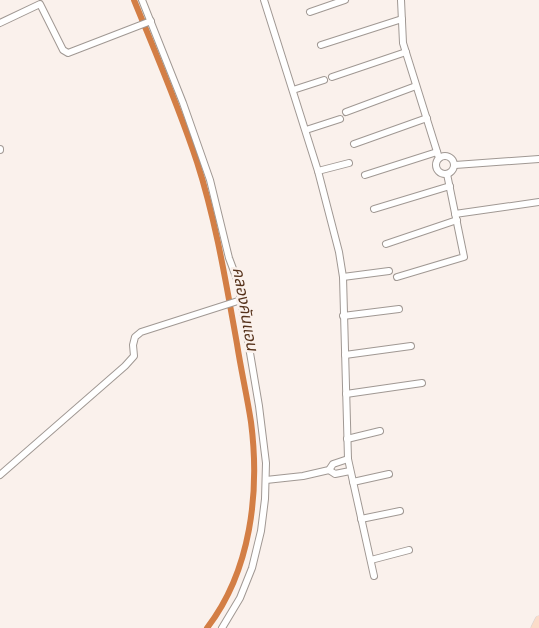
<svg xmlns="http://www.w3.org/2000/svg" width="539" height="628" font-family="'Varela Round','Noto Sans Thai',sans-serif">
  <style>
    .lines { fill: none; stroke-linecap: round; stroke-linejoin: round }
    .canal { stroke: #d37e45; stroke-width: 6 }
    .minor-casing { stroke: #a09893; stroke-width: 8 }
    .major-casing { stroke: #d3d2d2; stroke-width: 9 }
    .minor { stroke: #fff; stroke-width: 6 }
    .major { stroke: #fbdcc9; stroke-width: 8 }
    .labels { text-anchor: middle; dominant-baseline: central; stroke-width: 5; stroke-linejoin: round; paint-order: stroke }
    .water-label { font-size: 16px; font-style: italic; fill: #55311a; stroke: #faf1ec }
  </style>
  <rect width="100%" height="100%" fill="#faf1ec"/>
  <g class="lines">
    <path class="canal" d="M134 0C156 54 179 107 197 162 216 221 226 283 237 344 241 370 247 396 251 422 260 492 251 571 207 628"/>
    <g class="minor-casing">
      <g id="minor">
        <path d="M142 0 183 103 210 180 229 258 238 282 259 406 266 463 265 499 261 531 252 568 240 598 222 628"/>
        <path d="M264 0 318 171 339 252 343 277 348 459 374 576"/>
        <path d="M401 0 403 43 439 158"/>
        <path d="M310 12 345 0"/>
        <path d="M0 23 40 4 63 50 68 53 151 21"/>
        <path d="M321 45 402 19"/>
        <path d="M332 77 406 52"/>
        <path d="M293 90 324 80"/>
        <path d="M346 112 416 86"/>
        <path d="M306 130 340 119"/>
        <path d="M354 144 427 118"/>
        <path d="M0 149V150"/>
        <circle cx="445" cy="165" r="9"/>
        <path d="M455 165 539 159"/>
        <path d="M318 171 349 163"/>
        <path d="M365 175 437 152"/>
        <path d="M374 209 450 186"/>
        <path d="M455 214 539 202"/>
        <path d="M386 244 457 220"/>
        <path d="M343 277 389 271"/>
        <path d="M397 277 464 257 447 174"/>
        <path d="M343 316 399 309"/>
        <path d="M345 355 411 346"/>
        <path d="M346 394 422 383"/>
        <path d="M347 439 380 431"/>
        <path d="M329 470 335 474 350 471"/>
        <path d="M0 475 125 366 134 356 133 345 135 337 141 332 241 300"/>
        <path d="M266 480 303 476 329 470 333 464 348 459"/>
        <path d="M353 482 389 474"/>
        <path d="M361 519 400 511"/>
        <path d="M371 560 409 550"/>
      </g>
    </g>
    <g class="major-casing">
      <path id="major" d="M535 628 539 620"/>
    </g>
    <use href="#minor" class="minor"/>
    <use href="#major" class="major"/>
  </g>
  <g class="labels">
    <g class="water-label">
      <text transform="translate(245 309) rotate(80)">คลองคันแอน</text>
    </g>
  </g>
</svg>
